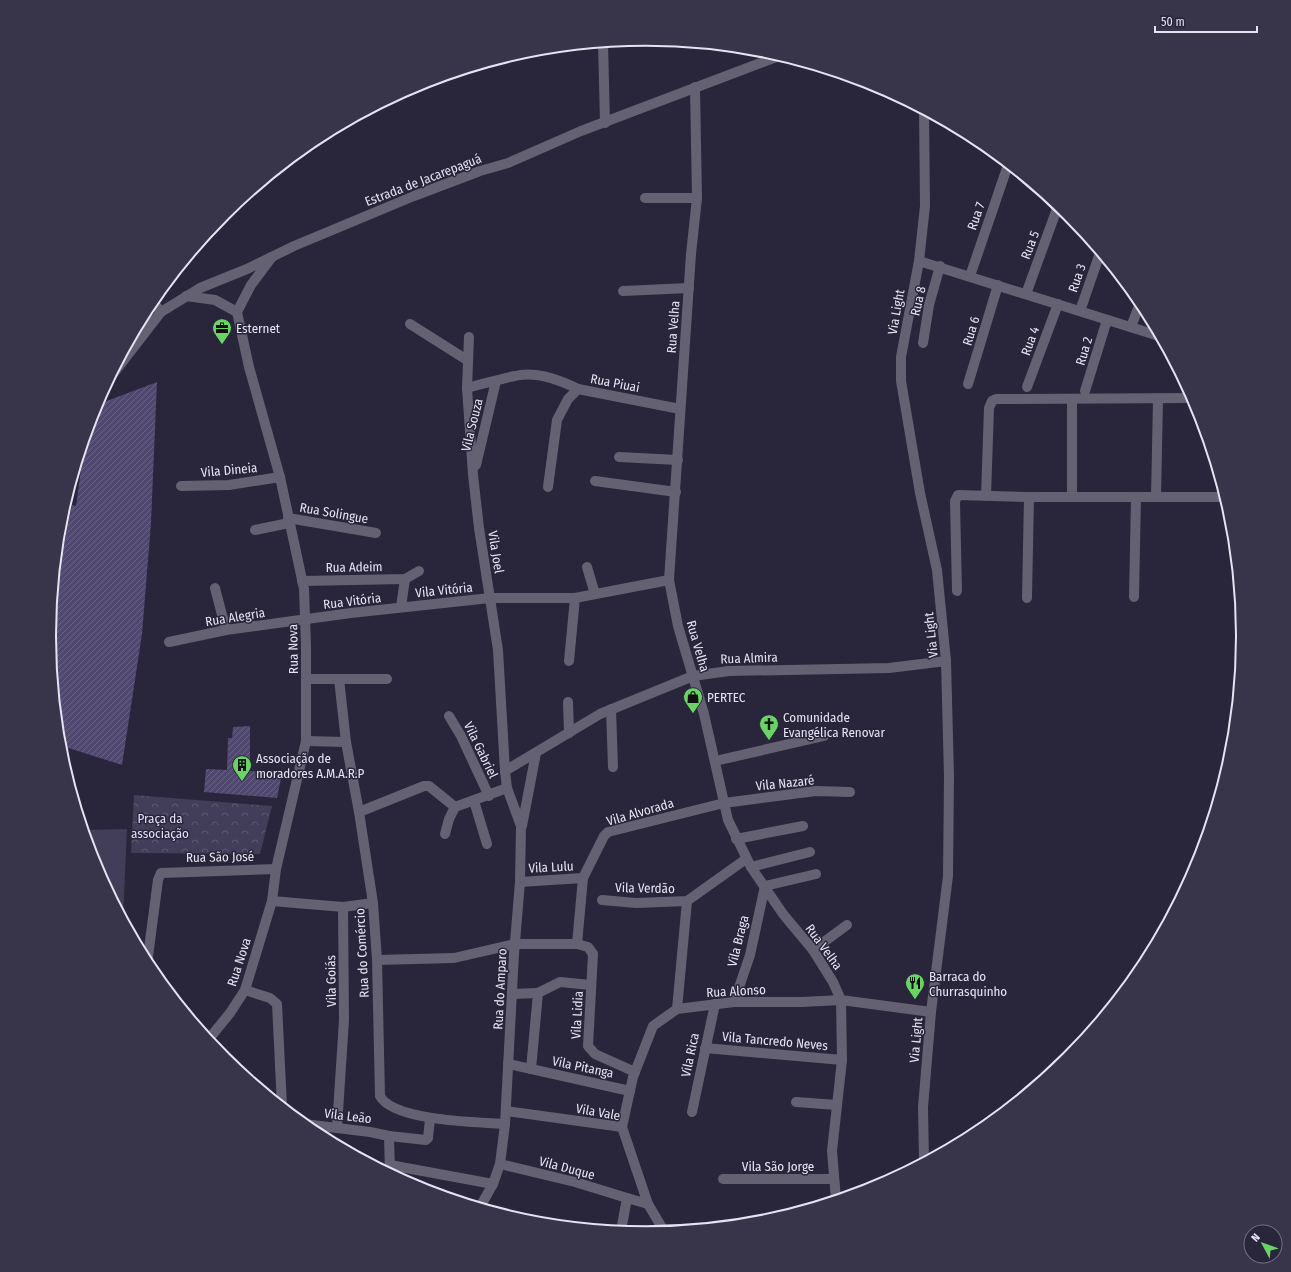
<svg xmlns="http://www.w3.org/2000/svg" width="1291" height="1272" font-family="'Fira Sans Condensed',sans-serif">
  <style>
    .green { fill: #423d58 }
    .forest { fill: url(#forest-crowns) }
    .building { fill: url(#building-hatch) }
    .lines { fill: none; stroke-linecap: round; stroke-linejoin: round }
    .minor { stroke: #646173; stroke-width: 10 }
    .labels { text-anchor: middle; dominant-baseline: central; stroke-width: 3; stroke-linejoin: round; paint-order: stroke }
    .street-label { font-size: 13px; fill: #e5e3f1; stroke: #29253a }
    .poi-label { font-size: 13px; fill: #e5e3f1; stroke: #29253a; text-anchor: start }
    .park-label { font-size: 13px; fill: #e2ddf9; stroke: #29253a }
    .rim { fill: none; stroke: #e5e3f1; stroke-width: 2 }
  </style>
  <defs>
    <pattern id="forest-crowns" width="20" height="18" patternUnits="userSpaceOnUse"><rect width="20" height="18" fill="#423d58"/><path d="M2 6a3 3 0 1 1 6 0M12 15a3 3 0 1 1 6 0" fill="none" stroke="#5d5970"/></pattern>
    <pattern id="building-hatch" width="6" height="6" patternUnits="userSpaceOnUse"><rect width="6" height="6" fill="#50486f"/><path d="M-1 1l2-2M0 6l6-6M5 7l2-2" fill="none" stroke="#696284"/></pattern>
  </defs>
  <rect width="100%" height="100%" fill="#29253a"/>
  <path class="green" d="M127 829 123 919 94 864 84 830Z"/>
  <path class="forest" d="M134 795 272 806 260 854 131 853Z"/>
  <g class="building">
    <path d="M157 382 151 523 142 634 122 765 59 745 48 636 52 604 72 505 76 506 86 433 94 407 96 405Z"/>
    <path d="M250 726V771L282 773 277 798 204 792 206 769 227 770 228 738H232L233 727Z"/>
  </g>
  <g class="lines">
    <g class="minor">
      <path d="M603 43 605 123"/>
      <path d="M695 87 697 198 691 254 669 580 678 626 704 714 728 820 751 867 783 914 813 950 833 982 841 1000 842 1060 832 1151 836 1199"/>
      <path d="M645 198H697"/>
      <path d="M919 261 1159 336"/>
      <path d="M970 276 1008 165"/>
      <path d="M623 291 689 288"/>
      <path d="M1026 294 1058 206"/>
      <path d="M186 296 215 300 237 312"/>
      <path d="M152 301 161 312"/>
      <path d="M1080 311 1100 253"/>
      <path d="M410 324 467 360"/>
      <path d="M1131 327 1140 303"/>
      <path d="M469 337 467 388 473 475 479 528 498 650 505 771 507 788 521 826 520 882 514 954 505 1124 500 1164 493 1184 480 1207"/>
      <path d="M923 343 929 305 940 266"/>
      <path d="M110 378 161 312 200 288 247 269 294 246 414 196 480 171 508 163 581 131 779 56"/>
      <path d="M968 384 998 285"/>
      <path d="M1027 387 1058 304"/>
      <path d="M467 388C483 384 499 379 515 376 535 371 560 380 578 389"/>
      <path d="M1085 391 1107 320"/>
      <path d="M619 457 678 460"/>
      <path d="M476 465 496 381"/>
      <path d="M595 481 676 492"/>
      <path d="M181 486 229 485 280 477"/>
      <path d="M548 487 557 420 568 399 578 389 680 409"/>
      <path d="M986 496 989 408 992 401 996 399 1192 398"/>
      <path d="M1072 497V399"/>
      <path d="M1156 497 1158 399"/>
      <path d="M288 518 376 533"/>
      <path d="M255 530 289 523"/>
      <path d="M587 567 595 594"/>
      <path d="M302 581 405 579 419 571"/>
      <path d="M215 588 226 630"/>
      <path d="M957 591 955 501 958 495 1029 497H1224"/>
      <path d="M1134 597 1136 497"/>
      <path d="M1027 598 1029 497"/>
      <path d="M401 607 405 579"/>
      <path d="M169 642 226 630 351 613 490 598H575L669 580"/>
      <path d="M569 661 575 598"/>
      <path d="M307 679H387"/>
      <path d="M339 679 346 742 359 812 373 903 377 960 380 1096C393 1121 478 1122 505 1124"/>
      <path d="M568 702 569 733"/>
      <path d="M611 709 613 767"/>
      <path d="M449 716 461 736 489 796"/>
      <path d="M306 741 346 742"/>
      <path d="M715 761 824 736"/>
      <path d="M505 771 600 714 693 676 729 671 889 668 946 661"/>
      <path d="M474 801 487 844"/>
      <path d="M359 812 424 786H429L455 807 507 788"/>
      <path d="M522 826 536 753"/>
      <path d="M445 834 449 819 455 807"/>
      <path d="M736 839 803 826"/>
      <path d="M751 867 810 852"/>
      <path d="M520 882 583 878"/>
      <path d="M602 900 636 903 687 901 746 859"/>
      <path d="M272 901 343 907 344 1020 337 1127"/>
      <path d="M343 907 373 903"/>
      <path d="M577 944 583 878 604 836 608 832 724 803 816 791 850 792"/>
      <path d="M813 950 847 925"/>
      <path d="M377 960 454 958 515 944H577L588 947 593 954 588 1046 595 1054 635 1072"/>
      <path d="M147 964 158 880 161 873 276 869"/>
      <path d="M245 990 270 998 277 1004 282 1106"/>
      <path d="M512 994 538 993"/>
      <path d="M734 1002 750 955 765 886 816 874"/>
      <path d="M677 1009 687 901"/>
      <path d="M208 1040 230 1013 245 990 272 901 276 869 306 741V646L304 589 280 477 249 367 237 312 251 285 272 257"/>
      <path d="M705 1048 842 1060"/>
      <path d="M508 1064 630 1091"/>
      <path d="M531 1069 538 993 560 982 591 985"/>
      <path d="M796 1102 837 1105"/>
      <path d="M506 1111 622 1127"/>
      <path d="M692 1112 715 1004"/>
      <path d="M304 1124 370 1132 389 1136"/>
      <path d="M622 1127 633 1077 653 1026 677 1009 734 1002H802L841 1000 931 1012"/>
      <path d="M622 1127 648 1204 664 1231"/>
      <path d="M924 1161 923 1107 931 1012 948 876 949 776 946 661 937 570 920 493 901 381V357L919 261 925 206 924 111"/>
      <path d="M500 1164 575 1182 627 1198"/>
      <path d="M390 1165 493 1184"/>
      <path d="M390 1173 389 1136 426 1140 428 1138 430 1119"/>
      <path d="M723 1179H834"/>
      <path d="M621 1231 627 1198 648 1204"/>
    </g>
  </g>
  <defs>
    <g id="office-pin" transform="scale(1)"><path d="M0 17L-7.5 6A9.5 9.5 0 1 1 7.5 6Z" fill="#69d464" stroke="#29253a"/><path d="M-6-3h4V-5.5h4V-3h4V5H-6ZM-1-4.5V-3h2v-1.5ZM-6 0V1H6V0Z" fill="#111"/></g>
    <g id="shop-pin" transform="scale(1)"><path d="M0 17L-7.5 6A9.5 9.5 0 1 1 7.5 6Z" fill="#69d464" stroke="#29253a"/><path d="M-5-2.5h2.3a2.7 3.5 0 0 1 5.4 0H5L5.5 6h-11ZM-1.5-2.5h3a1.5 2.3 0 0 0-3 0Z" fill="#111"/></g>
    <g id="church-pin" transform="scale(1)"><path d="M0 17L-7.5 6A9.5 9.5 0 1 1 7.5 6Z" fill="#69d464" stroke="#29253a"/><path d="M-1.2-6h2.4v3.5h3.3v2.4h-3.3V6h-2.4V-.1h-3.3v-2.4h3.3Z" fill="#111"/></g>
    <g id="building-pin" transform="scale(1)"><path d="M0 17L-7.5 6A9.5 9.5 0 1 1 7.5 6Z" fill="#69d464" stroke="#29253a"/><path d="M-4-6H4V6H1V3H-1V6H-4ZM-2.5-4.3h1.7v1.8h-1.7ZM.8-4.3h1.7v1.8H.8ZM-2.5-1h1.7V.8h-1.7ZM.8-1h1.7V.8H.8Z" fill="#111"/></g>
    <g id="restaurant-pin" transform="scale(1)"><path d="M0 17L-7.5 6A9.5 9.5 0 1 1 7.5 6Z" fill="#69d464" stroke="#29253a"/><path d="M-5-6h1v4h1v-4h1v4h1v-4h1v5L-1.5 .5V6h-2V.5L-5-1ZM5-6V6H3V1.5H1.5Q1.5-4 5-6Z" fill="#111"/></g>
  </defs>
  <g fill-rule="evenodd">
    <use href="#office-pin" x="222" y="328"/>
    <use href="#shop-pin" x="693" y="697"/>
    <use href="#church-pin" x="769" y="724"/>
    <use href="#building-pin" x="242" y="765"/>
    <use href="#restaurant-pin" x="915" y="983"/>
  </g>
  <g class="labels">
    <g class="street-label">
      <text transform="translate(423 180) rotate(-21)">Estrada de Jacarepaguá</text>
      <text transform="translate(976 216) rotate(-71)">Rua 7</text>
      <text transform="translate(1030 245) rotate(-69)">Rua 5</text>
      <text transform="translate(1077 278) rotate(-71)">Rua 3</text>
      <text transform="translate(918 301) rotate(-77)">Rua 8</text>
      <text transform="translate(896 312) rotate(-80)">Via Light</text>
      <text transform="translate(673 327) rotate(-86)">Rua Velha</text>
      <text transform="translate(971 331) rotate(-73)">Rua 6</text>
      <text transform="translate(1030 341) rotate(-70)">Rua 4</text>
      <text transform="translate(1084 351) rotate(-73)">Rua 2</text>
      <text transform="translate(615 383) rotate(11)">Rua Piuai</text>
      <text transform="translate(472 425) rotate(-76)">Vila Souza</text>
      <text transform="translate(229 470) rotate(-5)">Vila Dineia</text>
      <text transform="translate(334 513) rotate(10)">Rua Solingue</text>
      <text transform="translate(496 552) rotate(81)">Vila Joel</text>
      <text transform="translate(354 567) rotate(-1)">Rua Adeim</text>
      <text transform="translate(444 590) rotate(-6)">Vila Vitória</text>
      <text transform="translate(352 601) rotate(-7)">Rua Vitória</text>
      <text transform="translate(235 617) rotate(-9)">Rua Alegria</text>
      <text transform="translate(931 635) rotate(-96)">Via Light</text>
      <text transform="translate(698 646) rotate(74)">Rua Velha</text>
      <text transform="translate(293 649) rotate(-91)">Rua Nova</text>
      <text transform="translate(749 658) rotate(-2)">Rua Almira</text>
      <text transform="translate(481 750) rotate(64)">Vila Gabriel</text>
      <text transform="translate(785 783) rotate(-6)">Vila Nazaré</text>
      <text transform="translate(640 812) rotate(-16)">Vila Alvorada</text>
      <text transform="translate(220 857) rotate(-1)">Rua São José</text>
      <text transform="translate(551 867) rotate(-3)">Vila Lulu</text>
      <text transform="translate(645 888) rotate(1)">Vila Verdão</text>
      <text transform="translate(738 941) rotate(-76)">Vila Braga</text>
      <text transform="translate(824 947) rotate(54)">Rua Velha</text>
      <text transform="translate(362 953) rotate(-93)">Rua do Comércio</text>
      <text transform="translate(239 962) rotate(-72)">Rua Nova</text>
      <text transform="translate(331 981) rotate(-91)">Vila Goiás</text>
      <text transform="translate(500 989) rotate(-87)">Rua do Amparo</text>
      <text transform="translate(736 991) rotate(-3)">Rua Alonso</text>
      <text transform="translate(577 1015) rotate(-87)">Vila Lidia</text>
      <text transform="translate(916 1040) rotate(-85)">Via Light</text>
      <text transform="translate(775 1041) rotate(5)">Vila Tancredo Neves</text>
      <text transform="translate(690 1055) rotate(-78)">Vila Rica</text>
      <text transform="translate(583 1067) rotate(12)">Vila Pitanga</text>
      <text transform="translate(598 1112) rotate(10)">Vila Vale</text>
      <text transform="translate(348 1116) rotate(7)">Vila Leão</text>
      <text x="778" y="1166">Vila São Jorge</text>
      <text transform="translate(567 1168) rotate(15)">Vila Duque</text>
    </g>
    <g class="poi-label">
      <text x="236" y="328">Esternet</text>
      <text x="707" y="697">PERTEC</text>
      <text x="783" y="717">Comunidade<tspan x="783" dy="15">Evangélica Renovar</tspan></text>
      <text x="256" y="758">Associação de<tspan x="256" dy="15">moradores A.M.A.R.P</tspan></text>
      <text x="929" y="976">Barraca do<tspan x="929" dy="15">Churrasquinho</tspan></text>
    </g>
    <g class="park-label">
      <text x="160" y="818">Praça da<tspan x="160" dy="15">associação</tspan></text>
    </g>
  </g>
  <path d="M0 0H1291V1272H0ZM56 636a590 590 0 1 1 1180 0a590 590 0 1 1-1180 0Z" fill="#383449" fill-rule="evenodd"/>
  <path class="rim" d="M56 636a590 590 0 1 1 1180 0a590 590 0 1 1-1180 0Z"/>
  <g transform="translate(1263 1244) rotate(311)"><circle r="19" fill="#29253a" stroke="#747183"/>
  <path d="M0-3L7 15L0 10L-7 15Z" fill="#69d464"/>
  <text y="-6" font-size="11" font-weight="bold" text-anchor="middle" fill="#e5e3f1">N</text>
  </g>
  <path d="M1155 26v6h102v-6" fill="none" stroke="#e5e3f1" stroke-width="2"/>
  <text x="1161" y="26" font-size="12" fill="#e5e3f1" stroke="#29253a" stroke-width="3" paint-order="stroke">50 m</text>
</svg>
